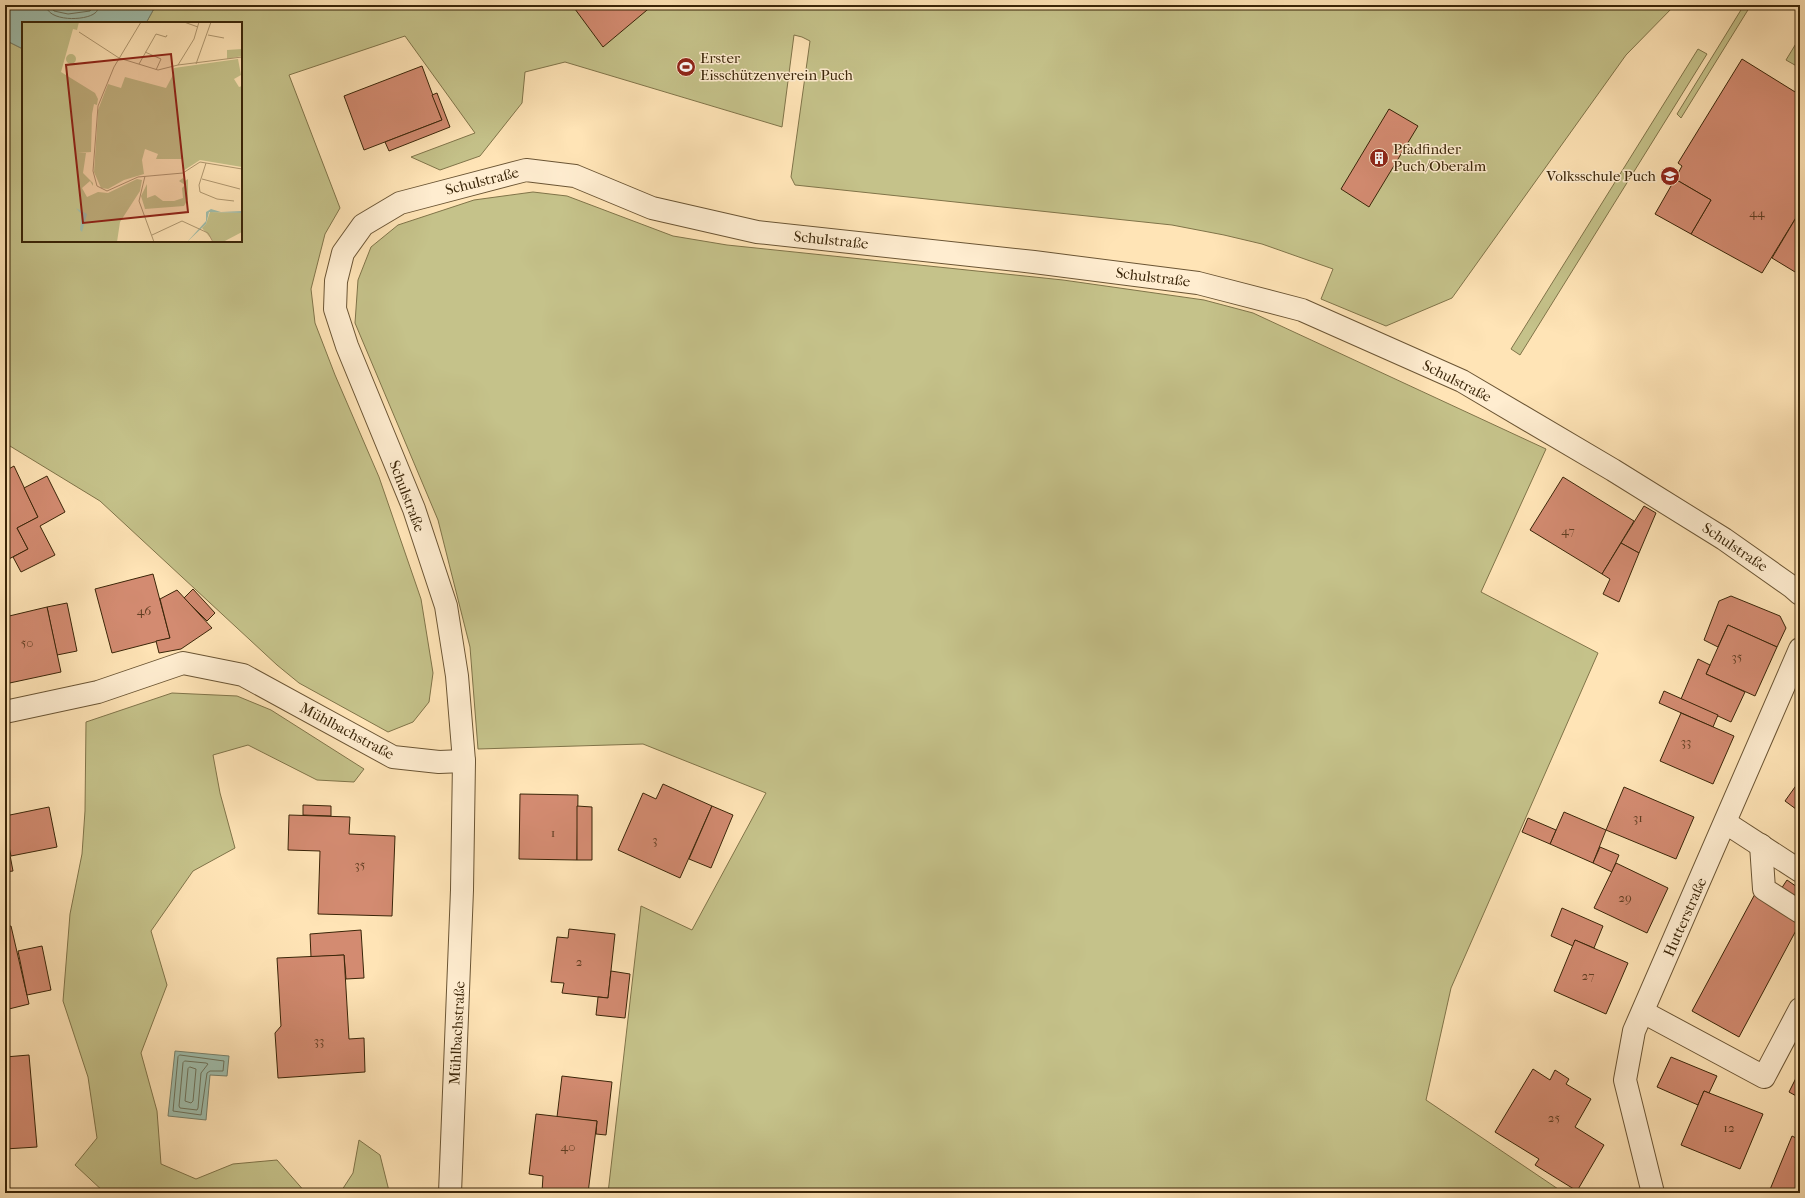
<svg xmlns="http://www.w3.org/2000/svg" width="1805" height="1198" font-family="'IM FELL French Canon',serif">
  <style>
    .green { fill: #c5c28a; stroke: #807449 }
    .water { fill: #a0bfae; stroke: #77816c }
    .lines { fill: none; stroke-linecap: round; stroke-linejoin: round }
    .shore { stroke: #6d725b; stroke-width: 1 }
    .building { fill: #d38b71; stroke: #3a2508 }
    .minor-casing { stroke: #6b5534; stroke-width: 24 }
    .minor { stroke: #ffedd0; stroke-width: 22 }
    .labels { text-anchor: middle; dominant-baseline: central; stroke-width: 3; stroke-linejoin: round; paint-order: stroke }
    .number-label { font-size: 13px; fill: #603e22 }
    .poi-label { font-size: 15px; fill: #3a2508; stroke: #ffedd0; text-anchor: start }
    .street-label { font-size: 15px; fill: #3a2508; stroke: #ffedd0 }
    .inset-road { fill: none; stroke: #b09870; stroke-width: 1 }
    .view { fill: #8f2418; fill-opacity: 0.15; stroke: #8f2418; stroke-width: 2 }
    .inset-edge { fill: none; stroke: #3a2508; stroke-width: 2 }
  </style>
  <rect width="100%" height="100%" fill="#ffe4b6"/>
  <filter id="stains"><feTurbulence type="fractalNoise" baseFrequency=".005" numOctaves="4"/><feColorMatrix values="0 0 0 0 .2 0 0 0 0 .09 0 0 0 0 .02 0 0 0 .5 -.17"/></filter>
  <radialGradient id="worn" r=".72"><stop offset=".6" stop-color="#630" stop-opacity="0"/><stop offset="1" stop-color="#630" stop-opacity=".3"/></radialGradient>
  <g class="green">
    <path d="M156 5H1675L1626 55 1452 298 1386 326 1321 299 1333 269 1262 244 1224 235 1172 225 795 185 791 177 810 41 802 37 794 35 782 127 565 62 525 72 522 103 480 156 440 170 411 157 475 133 405 36 289 75 340 208 325 234 311 289 315 323 335 375 379 477 421 599 433 673 429 702 413 722 388 732 299 683 277 665 100 501 5 443V40L23 49V241H241V23H146Z"/>
    <path d="M1744 5H1751L1681 118 1677 114Z"/>
    <path d="M1800 37V68L1786 60Z"/>
    <path d="M1698 49 1707 54 1520 355 1511 349Z"/>
    <path d="M533 192 567 196 673 236 727 245 1063 280 1204 300 1253 313 1546 449 1481 592 1598 653 1451 988 1426 1100 1564 1193H608L641 906 692 930 766 793 643 744 478 749 470 647 438 520 355 323 358 280 371 247 398 225 474 200Z"/>
    <path d="M172 693 237 696 271 710 364 769 354 782 317 780 248 745 213 755 220 793 235 848 193 871 151 931 167 985 141 1053 157 1111 161 1164 196 1179 233 1164 277 1160 306 1193H105L75 1165 97 1138 88 1077 63 1001 70 914 82 854 85 811 86 722Z"/>
    <path d="M359 1140 380 1155 389 1191 383 1193H340L353 1173Z"/>
  </g>
  <g class="water">
    <path d="M5 5H46L68 10 99 5H156L146 23H23V49L5 40Z"/>
    <path d="M175 1051 229 1056 227 1076 210 1075 206 1120 168 1116Z"/>
  </g>
  <g class="lines">
    <g class="shore">
      <path d="M46 5C47 22 86 21 95 13 98 11 98 8 98 5"/>
      <path d="M51 5 54 11 68 14 90 11 93 5"/>
      <path d="M180 1055 224 1061 223 1071H210L207 1073 201 1115 173 1111 178 1057Z"/>
      <path d="M185 1061 206 1063 208 1064 201 1073 198 1108 197 1110 180 1108 179 1106 183 1063Z"/>
      <path d="M190 1067 196 1069 193 1101 191 1103 185 1101 188 1069Z"/>
    </g>
  </g>
  <g class="building">
    <path d="M572 5H653L603 47Z"/>
    <path d="M1742 59 1800 95V211L1762 273 1691 234 1711 200 1675 179 1682 166 1678 163Z"/>
    <path d="M422 66 442 120 364 150 344 96Z"/>
    <path d="M437 93 450 127 389 151 385 142 442 120 432 95Z"/>
    <path d="M1389 109 1418 126 1369 207 1341 189Z"/>
    <path d="M1675 179 1711 200 1691 234 1655 214Z"/>
    <path d="M1800 211V275L1772 258Z"/>
    <path d="M14 466 38 517 17 528 28 549 5 561V471Z"/>
    <path d="M47 476 65 512 40 526 55 555 21 572 13 557 28 549 17 528 38 517 24 488Z"/>
    <path d="M1563 477 1634 521 1602 574 1530 530Z"/>
    <path d="M1644 506 1656 513 1639 553 1621 543Z"/>
    <path d="M1621 543 1639 553 1619 602 1603 594 1610 579 1602 574Z"/>
    <path d="M153 574 170 638 112 653 95 589Z"/>
    <path d="M193 589 215 613 207 621 184 598Z"/>
    <path d="M177 590 212 628 181 649 159 653 156 641 170 638 160 599Z"/>
    <path d="M1731 596 1780 616 1786 628 1777 647 1728 625 1718 647 1704 640 1719 601Z"/>
    <path d="M67 603 77 651 57 655 47 607Z"/>
    <path d="M47 607 61 672 5 684V617Z"/>
    <path d="M1728 625 1777 647 1755 696 1706 674Z"/>
    <path d="M1698 659 1710 665 1706 674 1745 692 1731 722 1681 699Z"/>
    <path d="M1664 691 1718 715 1713 727 1659 703Z"/>
    <path d="M1681 713 1734 736 1713 784 1660 761Z"/>
    <path d="M1800 780V812L1785 801Z"/>
    <path d="M663 784 712 806 680 878 618 850 643 793 656 799Z"/>
    <path d="M1624 787 1694 817 1676 859 1606 830Z"/>
    <path d="M520 794 578 795 577 860 519 859Z"/>
    <path d="M303 805 331 806V816L303 815Z"/>
    <path d="M577 806 592 807V860H577Z"/>
    <path d="M712 806 733 815 711 868 689 859Z"/>
    <path d="M49 807 57 847 11 856 5 829V816Z"/>
    <path d="M1564 812 1606 830 1593 863 1550 844Z"/>
    <path d="M289 815 350 817 349 834 395 836 392 916 318 914 320 851 288 850Z"/>
    <path d="M1528 818 1556 830 1550 844 1522 832Z"/>
    <path d="M5 829 13 871 5 872Z"/>
    <path d="M1600 847 1619 855 1612 872 1593 863Z"/>
    <path d="M1616 863 1668 888 1647 933 1594 908Z"/>
    <path d="M1787 880 1800 889V901L1781 889Z"/>
    <path d="M1755 894 1800 923 1739 1037 1692 1011Z"/>
    <path d="M1562 908 1603 926 1594 948 1575 940 1573 946 1551 936Z"/>
    <path d="M11 926 29 1004 5 1010V927Z"/>
    <path d="M569 929 615 934 608 998 562 993 564 983 551 982 557 937 568 938Z"/>
    <path d="M361 930 364 978 346 979 344 955 311 957 310 934Z"/>
    <path d="M1575 940 1628 963 1606 1014 1554 991Z"/>
    <path d="M42 946 51 990 27 995 18 951Z"/>
    <path d="M344 955 349 1039 364 1038 365 1072 278 1078 275 1033 281 1026 277 958Z"/>
    <path d="M611 971 630 974 625 1018 596 1015 598 997 608 998Z"/>
    <path d="M29 1055 37 1147 5 1149V1057Z"/>
    <path d="M1671 1057 1717 1076 1709 1093 1704 1091 1698 1105 1657 1087Z"/>
    <path d="M1533 1069 1550 1080 1555 1070 1569 1079 1566 1084 1591 1099 1575 1127 1604 1145 1577 1191 1535 1165 1539 1159 1495 1132Z"/>
    <path d="M1800 1070V1098L1789 1092Z"/>
    <path d="M562 1076 612 1082 606 1135 596 1134 597 1121 557 1117Z"/>
    <path d="M1704 1091 1763 1114 1740 1169 1681 1145Z"/>
    <path d="M536 1114 597 1121 588 1193 542 1192 543 1176 529 1174Z"/>
    <path d="M1792 1136 1800 1140V1193H1772L1769 1192Z"/>
  </g>
  <g class="lines">
    <g class="minor-casing">
      <g id="minor">
        <path d="M5 712 98 692 183 663 243 675 393 757 439 762 464 761"/>
        <path d="M1726 823 1800 871"/>
        <path d="M1761 845 1764 889 1800 912"/>
        <path d="M1643 1012 1764 1077 1800 1009"/>
        <path d="M450 1193 462 890 464 761 457 676 446 606 414 509 347 346 335 309 336 281 343 253 363 225 400 203 526 170 575 176 652 208 757 232 1034 262 1198 283 1302 310 1462 381 1613 470 1724 539 1792 587 1800 594"/>
        <path d="M1653 1193 1625 1080 1634 1031 1800 649"/>
      </g>
    </g>
    <use href="#minor" class="minor"/>
  </g>
  <defs>
    <g id="stadium-disc" transform="scale(1)"><circle r="9.5" fill="#8f2418" stroke="#ffedd0"/><path d="M0-5a6.5 5 0 1 0 0 10a6.5 5 0 1 0 0-10ZM-3.5-1.8h7v3.6h-7Z" fill="#fff"/></g>
    <g id="building-disc" transform="scale(1)"><circle r="9.5" fill="#8f2418" stroke="#ffedd0"/><path d="M-4-6H4V6H1V3H-1V6H-4ZM-2.5-4.3h1.7v1.8h-1.7ZM.8-4.3h1.7v1.8H.8ZM-2.5-1h1.7V.8h-1.7ZM.8-1h1.7V.8H.8Z" fill="#fff"/></g>
    <g id="school-disc" transform="scale(1)"><circle r="9.5" fill="#8f2418" stroke="#ffedd0"/><path d="M0-5L7-2L0 1L-7-2ZM-4 1L0 2.5L4 1V4Q0 6-4 4Z" fill="#fff"/></g>
  </defs>
  <g fill-rule="evenodd">
    <use href="#stadium-disc" x="686" y="67"/>
    <use href="#building-disc" x="1379" y="158"/>
    <use href="#school-disc" x="1670" y="176"/>
  </g>
  <g class="labels">
    <g class="number-label">
      <text x="1757" y="212">44</text>
      <text x="1568" y="530">47</text>
      <text x="144" y="610">46</text>
      <text x="27" y="642">50</text>
      <text x="1737" y="656">35</text>
      <text x="1686" y="741">33</text>
      <text x="1638" y="817">31</text>
      <text x="553" y="832">1</text>
      <text x="655" y="839">3</text>
      <text x="360" y="864">35</text>
      <text x="1625" y="897">29</text>
      <text x="579" y="961">2</text>
      <text x="1588" y="975">27</text>
      <text x="319" y="1040">33</text>
      <text x="1554" y="1117">25</text>
      <text x="1729" y="1127">12</text>
      <text x="568" y="1146">40</text>
    </g>
    <g class="poi-label">
      <text x="700" y="58">Erster<tspan x="700" dy="17">Eisschützenverein Puch</tspan></text>
      <text x="1393" y="149">Pfadfinder<tspan x="1393" dy="17">Puch/Oberalm</tspan></text>
      <text x="1656" y="176" text-anchor="end">Volksschule Puch</text>
    </g>
    <g class="street-label">
      <text transform="translate(482 181) rotate(-14)">Schulstraße</text>
      <text transform="translate(831 240) rotate(6)">Schulstraße</text>
      <text transform="translate(1153 277) rotate(7)">Schulstraße</text>
      <text transform="translate(1457 381) rotate(27)">Schulstraße</text>
      <text transform="translate(407 496) rotate(69)">Schulstraße</text>
      <text transform="translate(1735 547) rotate(34)">Schulstraße</text>
      <text transform="translate(347 731) rotate(28)">Mühlbachstraße</text>
      <text transform="translate(1685 917) rotate(-66)">Hutterstraße</text>
      <text transform="translate(457 1033) rotate(-87)">Mühlbachstraße</text>
    </g>
  </g>
  <g transform="translate(22 22)">
    <rect width="220" height="220" fill="#ffe4b6"/>
    <path d="M0 0H57L55 8 51 7 39 50 73 71 76 77 75 83 72 82 70 92 69 130 56 131H64L61 151 71 161V164L68 159 60 166 65 175 76 170 86 171 115 157 120 158 118 169 98 200 95 220H0ZM220 27V34L205 37V28ZM44 37a5 5 0 1 1 10 0a5 5 0 1 1-10 0ZM216 37 219 53 212 57 217 65 220 64V145L178 138 161 149V137H134L136 132 123 127 120 138 122 152 102 158 86 167 79 166 72 150 75 106 76 88 86 62 99 66 103 55 144 66 152 51V46ZM161 156 163 159 166 157V177L162 184 123 187 119 174 125 162V176L133 173 141 179H152L161 176 160 166 163 163 157 159ZM188 190 220 191V210L201 220H192L180 206 184 202Z" fill="#c5c28a"/>
    <path d="M54 186 65 192 60 210 58 208 60 193ZM189 187 199 190 220 189V191L187 190 184 202 165 220 184 199V190Z" fill="#a0bfae"/>
    <path class="inset-road" d="M119 0 92 45 76 84 71 149 75 164 85 169 116 155 161 151 178 140 220 147M162 0 176 5M57 10 97 36 136 48 156 43 220 35M186 13 202 16M123 30 139 37 134 48M117 42 134 12 144 15 145 13M174 42 189 0M156 43 172 17 177 0M184 141 177 163 178 170 195 177 212 179M123 154 117 179 132 220M180 157 218 167M130 213 160 199 186 211 191 220"/>
    <path class="view" d="M149 32 166 190 61 201 44 43Z"/>
    <rect width="220" height="220" class="inset-edge"/>
  </g>
  <rect width="1805" height="1198" fill="none" stroke="#ffe4b6" stroke-width="20"/>
  <rect x="6" y="6" width="1793" height="1186" fill="none" stroke="#3a2508" stroke-width="2"/>
  <rect x="10" y="10" width="1785" height="1178" fill="none" stroke="#3a2508"/>
  <rect width="100%" height="100%" filter="url(#stains)"/>
  <rect width="100%" height="100%" fill="url(#worn)"/>
</svg>
